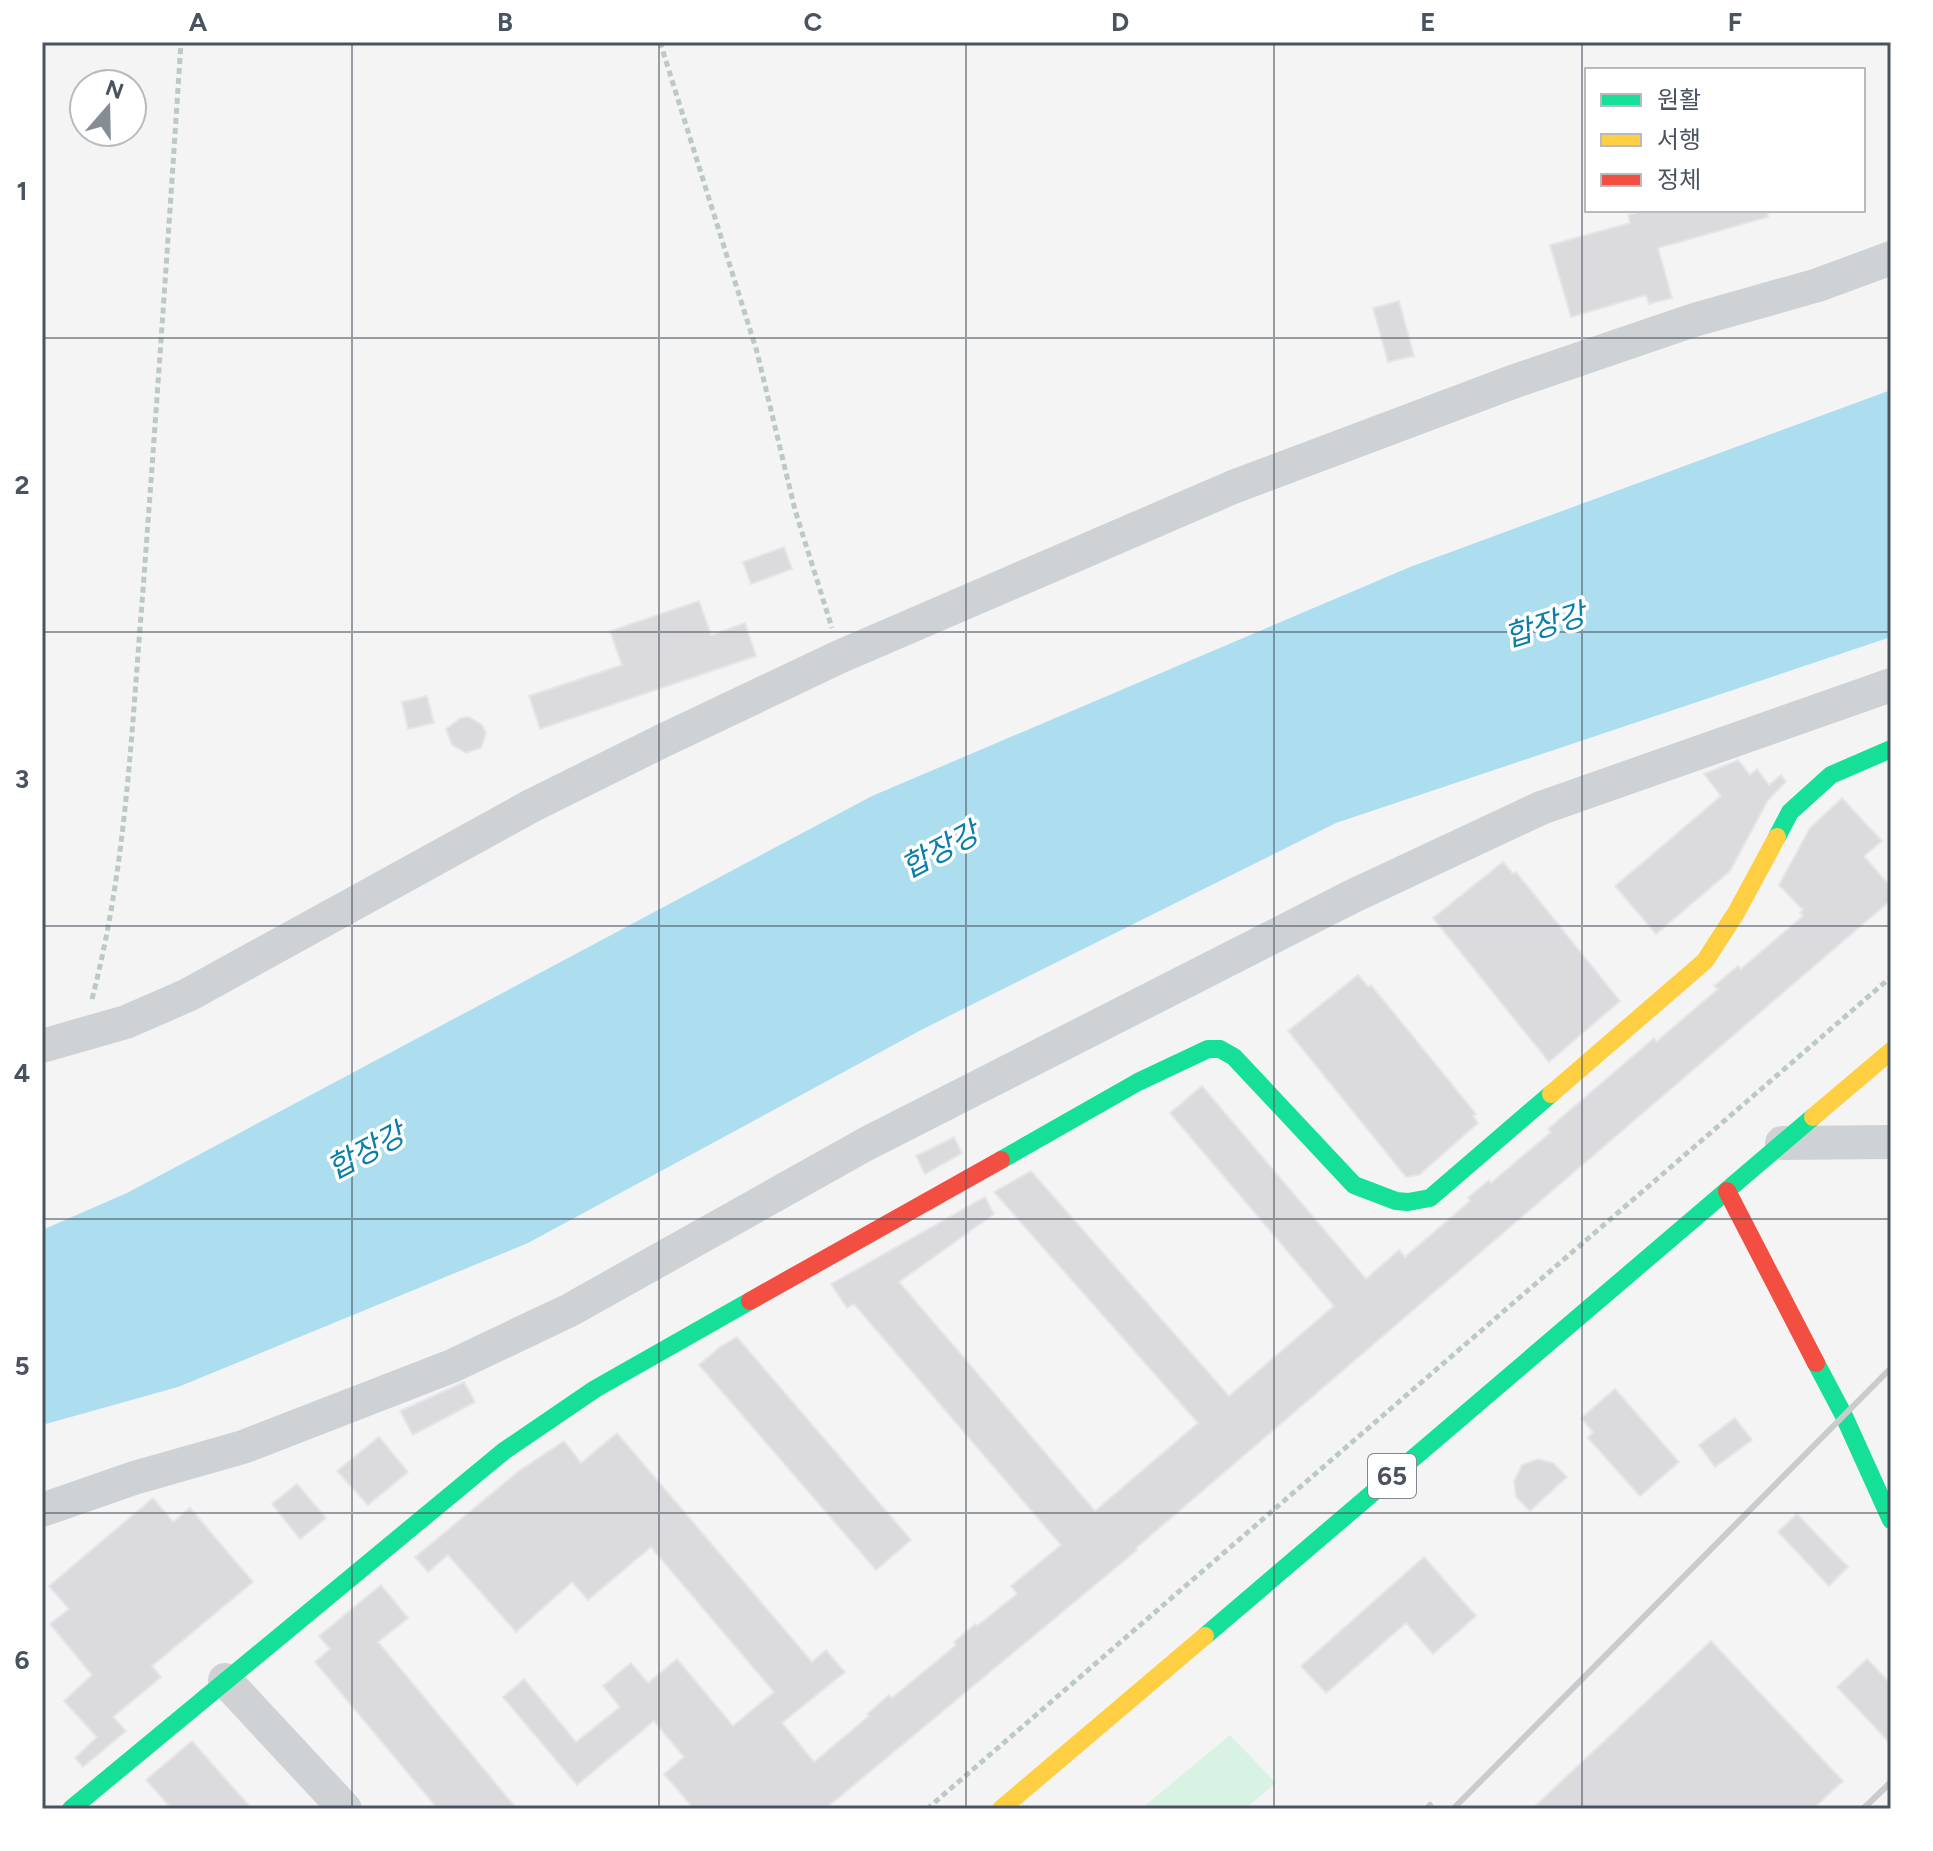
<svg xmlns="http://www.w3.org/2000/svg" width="1933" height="1851" font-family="Figtree,'Noto Sans KR',sans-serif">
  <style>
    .green { fill: #d8f2e4 }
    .water { fill: #addef0 }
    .building { fill: #dbdbdd; stroke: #e5e6e7; stroke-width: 2 }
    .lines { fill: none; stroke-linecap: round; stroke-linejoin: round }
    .path { stroke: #bcc9c5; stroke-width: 5; stroke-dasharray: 6 4; stroke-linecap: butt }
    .street { stroke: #cfd2d4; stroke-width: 34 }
    .fast { stroke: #16e098; stroke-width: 18 }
    .slow { stroke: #ffcf43; stroke-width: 18 }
    .jam { stroke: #f24e42; stroke-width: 18 }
    .rail { stroke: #cacbcd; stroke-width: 6 }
    .grid { fill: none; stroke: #4a5461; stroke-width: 2; stroke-opacity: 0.55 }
    .labels { text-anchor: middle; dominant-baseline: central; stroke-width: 7; stroke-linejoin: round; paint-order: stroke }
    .shield { fill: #fff; stroke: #808790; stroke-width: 2 }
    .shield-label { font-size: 26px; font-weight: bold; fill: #4a5461 }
    .water-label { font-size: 30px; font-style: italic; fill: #0a7fab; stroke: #fff }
    .neatline { fill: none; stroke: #4a5461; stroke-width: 3 }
    .grid-label { font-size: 26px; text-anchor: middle; font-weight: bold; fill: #4a5461 }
  </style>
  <rect width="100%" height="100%" fill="#f4f4f4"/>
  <path class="green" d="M1230 1735 1276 1783 1245 1809H1141Z"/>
  <path class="water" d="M1891 390V637L1336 823 923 1029 528 1243 178 1387 42 1425V1230L127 1193 872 796 1410 567Z"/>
  <g class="building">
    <path d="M1646 210H1767L1768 217 1658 248 1672 298 1649 304 1646 295 1571 317 1550 245 1630 223 1628 215Z"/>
    <path d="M1399 301 1414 356 1388 362 1373 308Z"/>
    <path d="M784 547 792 569 751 584 743 562Z"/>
    <path d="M699 601 711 635 745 623 756 656 540 729 529 696 622 665 610 631Z"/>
    <path d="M427 696 434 723 408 729 402 702Z"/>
    <path d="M469 717 482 725 486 733 481 748 466 753 452 745 446 729 461 718Z"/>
    <path d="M1738 760 1750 775 1757 769 1769 785 1781 775 1786 782 1768 800 1730 871 1656 934 1615 886 1721 796 1704 774Z"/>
    <path d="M1842 798 1882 841 1864 856 1891 887V900L1136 1548 1137 1550 825 1809H694L664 1774 684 1757 654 1721 577 1785 503 1697 524 1679 576 1742 620 1707 603 1686 631 1663 648 1683 677 1659 733 1726 774 1692 651 1547 588 1600 572 1582 516 1632 448 1555 428 1572 415 1557 519 1471 564 1441 581 1463 617 1433 812 1662 826 1650 845 1672 782 1723 814 1762 869 1716 867 1714 889 1695 892 1698 956 1645 954 1642 975 1624 977 1626 1017 1594 1011 1586 1061 1545 854 1304 847 1308 831 1284 985 1197 994 1214 899 1282 1095 1511 1198 1423 994 1192 1031 1171 1229 1396 1334 1306 1170 1113 1202 1086 1366 1279 1399 1250 1405 1257 1470 1201 1468 1198 1489 1180 1491 1183 1551 1132 1548 1129 1654 1038 1656 1042 1718 989 1714 986 1738 966 1741 969 1803 916 1800 913 1803 910 1779 885 1810 828Z"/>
    <path d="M1503 862 1513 874 1516 872 1620 1001 1549 1062 1433 918Z"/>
    <path d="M1358 975 1368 987 1371 985 1476 1114 1473 1116 1478 1123 1419 1175 1406 1177 1288 1031Z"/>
    <path d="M954 1137 962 1153 925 1174 916 1156Z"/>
    <path d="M737 1337 911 1540 876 1570 699 1365 720 1347Z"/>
    <path d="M464 1382 475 1402 413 1435 400 1411Z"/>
    <path d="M1615 1389 1679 1462 1640 1496 1588 1438 1593 1432 1581 1418Z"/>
    <path d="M1735 1418 1752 1440 1715 1467 1699 1445Z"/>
    <path d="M379 1437 408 1472 368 1505 337 1471Z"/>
    <path d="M1538 1459 1553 1463 1567 1477 1530 1511 1516 1497 1514 1481 1522 1465Z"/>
    <path d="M297 1484 326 1518 300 1539 272 1504Z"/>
    <path d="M153 1498 173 1522 190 1508 253 1582 152 1666 161 1677 113 1717 126 1731 83 1767 75 1758 97 1737 64 1701 92 1675 50 1624 69 1609 49 1586Z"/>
    <path d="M1797 1514 1848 1567 1829 1586 1778 1532Z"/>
    <path d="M1424 1557 1476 1616 1433 1654 1406 1623 1326 1693 1301 1666Z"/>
    <path d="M381 1585 408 1618 378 1642 517 1809H438L315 1662 330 1649 319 1636Z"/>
    <path d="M1711 1641 1843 1781 1813 1809H1532Z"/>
    <path d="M1867 1659 1891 1684V1744L1837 1687Z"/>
    <path d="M192 1741 252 1809H172L146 1780Z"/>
  </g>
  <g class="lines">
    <g class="path">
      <path d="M660 42 757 352 795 510 832 628"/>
      <path d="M92 999C126 869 131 737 142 603 156 416 169 229 181 42"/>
      <path d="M927 1809 1891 977"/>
    </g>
    <g class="street">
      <path d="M42 1046 126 1022 188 995 531 806 662 741 839 657 1233 487 1515 381 1694 320 1818 285 1891 258"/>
      <path d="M1782 1143 1891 1142"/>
      <path d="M42 1510 134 1478 243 1447 452 1366 570 1310 866 1144 1351 897 1541 808 1891 685"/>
      <path d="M225 1680 345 1809"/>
    </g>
    <g class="fast">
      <path d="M1777 837 1790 812 1831 775 1891 749"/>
      <path d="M1001 1160 1138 1082 1208 1049H1220L1234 1057 1354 1185 1396 1201 1408 1202 1430 1198 1551 1094"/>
      <path d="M1816 1363 1843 1414 1891 1520"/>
      <path d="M1205 1636 1813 1117"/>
      <path d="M71 1809 504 1451 595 1389 750 1301"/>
    </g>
    <g class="slow">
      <path d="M1551 1094 1705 961 1736 913 1777 837"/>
      <path d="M1813 1117 1891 1051"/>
      <path d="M1001 1809 1205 1636"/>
    </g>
    <g class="jam">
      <path d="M1727 1191 1816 1363"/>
      <path d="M750 1301 1001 1160"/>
    </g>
    <g class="rail">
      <path d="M1426 1809 1430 1805"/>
      <path d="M1453 1809 1891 1368"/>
      <path d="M1863 1809 1891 1782"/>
    </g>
  </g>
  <path class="grid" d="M352 42V1809M659 42V1809M966 42V1809M1274 42V1809M1582 42V1809M42 338H1891M42 632H1891M42 926H1891M42 1219H1891M42 1513H1891"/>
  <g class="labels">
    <rect class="shield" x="1368" y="1454" width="48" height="44" rx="6"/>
    <g class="shield-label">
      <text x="1392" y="1476">65</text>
    </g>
    <g class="water-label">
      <text transform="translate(1545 625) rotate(-17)">합장강</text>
      <text transform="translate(940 850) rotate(-28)">합장강</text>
      <text transform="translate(366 1151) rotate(-28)">합장강</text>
    </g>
  </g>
  <rect width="1933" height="1851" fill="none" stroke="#ffffff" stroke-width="88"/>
  <rect x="1585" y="68" width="280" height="144" fill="#ffffff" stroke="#b7bbc0" stroke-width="2"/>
  <rect x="1601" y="94" width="40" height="12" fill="#16e098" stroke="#b7bbc0" stroke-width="2"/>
  <text x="1657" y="108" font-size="24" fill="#4a5461">원활</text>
  <rect x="1601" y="134" width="40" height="12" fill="#ffcf43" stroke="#b7bbc0" stroke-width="2"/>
  <text x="1657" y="148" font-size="24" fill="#4a5461">서행</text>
  <rect x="1601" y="174" width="40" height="12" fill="#f24e42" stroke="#b7bbc0" stroke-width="2"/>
  <text x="1657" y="188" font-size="24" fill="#4a5461">정체</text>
  <g transform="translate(108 108) rotate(20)"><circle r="38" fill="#ffffff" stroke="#b7bbc0" stroke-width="2"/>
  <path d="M0-6L14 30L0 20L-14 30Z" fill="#868c94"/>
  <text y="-12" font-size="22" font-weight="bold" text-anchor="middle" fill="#4a5461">N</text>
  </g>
  <rect x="44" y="44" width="1845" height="1763" class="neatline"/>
  <g class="grid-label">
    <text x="198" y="31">A</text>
    <text x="505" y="31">B</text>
    <text x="813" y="31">C</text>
    <text x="1120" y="31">D</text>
    <text x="1428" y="31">E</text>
    <text x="1735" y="31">F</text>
    <text x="22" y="200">1</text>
    <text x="22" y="494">2</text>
    <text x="22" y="788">3</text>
    <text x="22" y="1082">4</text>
    <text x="22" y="1375">5</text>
    <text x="22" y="1669">6</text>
  </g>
</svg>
